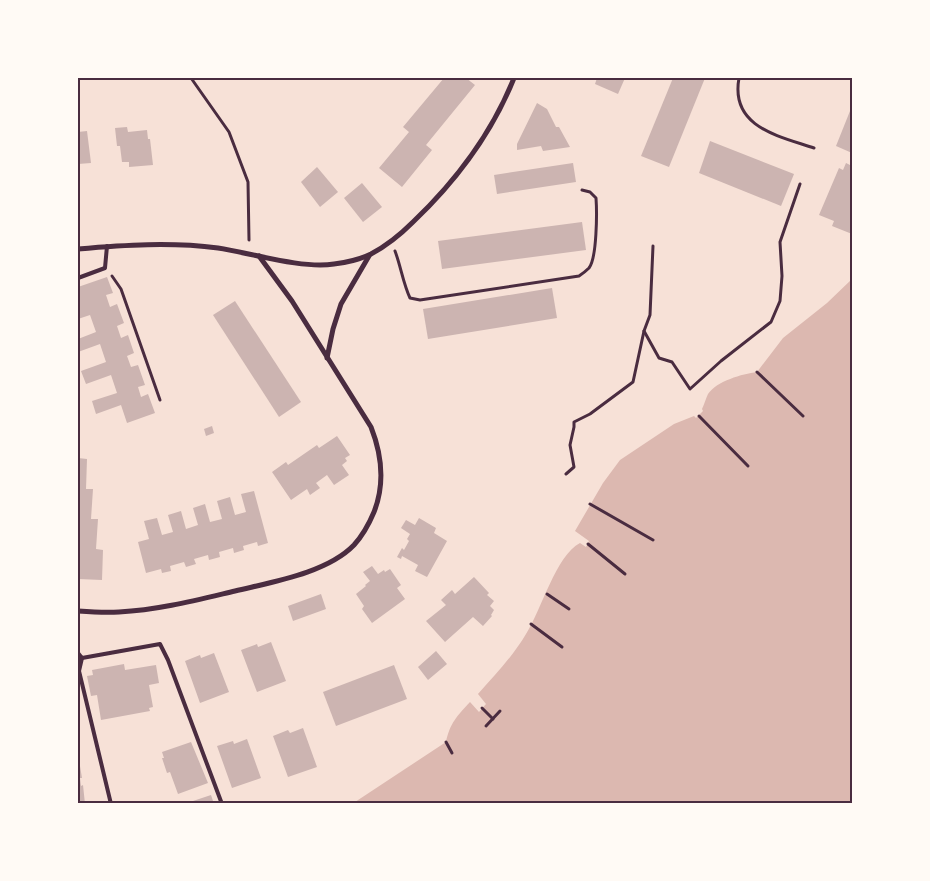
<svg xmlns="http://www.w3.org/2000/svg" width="930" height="881" font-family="'Playfair Display',serif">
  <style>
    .water { fill: #dcb8b0 }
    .building { fill: #ccb4b1 }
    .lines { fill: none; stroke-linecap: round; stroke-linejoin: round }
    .path { stroke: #4a2c40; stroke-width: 3 }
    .service { stroke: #4a2c40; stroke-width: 4 }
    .minor { stroke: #4a2c40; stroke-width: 5 }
    .neatline { fill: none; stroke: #4a2c40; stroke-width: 2 }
  </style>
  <rect width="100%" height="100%" fill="#f7e1d7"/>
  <path class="water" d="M852 279V803L352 804 446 742C450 723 457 716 470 702L479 712 486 704 478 694C495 675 513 656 526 634 541 611 556 555 580 543L586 547 589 541 575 531 603 483 620 460 674 424 694 416 696 418 703 411 702 409C704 405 706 398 708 394 717 381 742 374 757 372L783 338 827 303Z"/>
  <g class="building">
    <path d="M444 78H466L475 85 426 145 432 150 402 187 379 168 409 132 403 127Z"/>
    <path d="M597 78H625L618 94 595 84Z"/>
    <path d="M673 78H705L669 167 641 156Z"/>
    <path d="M537 103 547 109 556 127H559L570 147 543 151 541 146 517 150V144Z"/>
    <path d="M852 106V153L836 146Z"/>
    <path d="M127 127 128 132 147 130 148 139H150L153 165 129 167V162H122L120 146H117L115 128Z"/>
    <path d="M87 131 91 163 78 164V132Z"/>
    <path d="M710 141 794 174 781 206 699 173Z"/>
    <path d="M573 163 576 182 497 194 494 175Z"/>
    <path d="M846 163 852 166V234L832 226 834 221 819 215 839 168 843 170Z"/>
    <path d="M317 167 338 192 320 207 301 182Z"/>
    <path d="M362 183 382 207 363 222 344 198Z"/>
    <path d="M582 222 586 250 442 269 438 241Z"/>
    <path d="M107 277 113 293 106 295 110 307 117 304 124 323 117 326 121 338 128 335 134 353 127 356 131 367 138 365 145 385 138 387 141 397 148 394 155 413 127 423 121 405 96 414 92 401 117 393 111 375 86 384 81 371 106 362 100 344 78 352V339L96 332 90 315 78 319V287Z"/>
    <path d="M552 288 557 318 428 339 423 309Z"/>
    <path d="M235 301 301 402 279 417 213 315Z"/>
    <path d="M212 426 214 433 206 436 204 429Z"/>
    <path d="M337 436 350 455 345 458 347 461 342 465 349 475 334 485 327 475 316 483 320 488 310 495 307 489 291 500 272 472 286 462 288 465 317 445 319 448Z"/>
    <path d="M78 458 87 459 86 489H93L91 519H98L96 549 103 550 102 580 78 579Z"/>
    <path d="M254 491 268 543 258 546 257 542 243 546 244 550 234 553 233 548 219 552 220 557 209 560 208 555 194 559 196 564 186 567 184 562 170 566 171 571 162 573 161 569 146 573 138 542 149 539 144 521 157 518 162 535 173 532 168 515 181 511 186 529 198 525 193 508 205 504 210 522 222 519 217 501 230 497 235 515 246 512 241 494Z"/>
    <path d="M419 518 436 528 434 533 447 541 427 577 415 571 418 565 402 556 401 559 397 557 402 548 404 550 409 541 407 539 410 534 401 528 406 520 415 525Z"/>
    <path d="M372 566 378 574 384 570 385 572 390 569 401 585 397 588 405 599 372 623 362 609 364 606 356 594 366 586 365 585 370 581 363 572Z"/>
    <path d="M474 577 489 593 487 595 494 601 490 606 494 610 491 615 492 616 483 626 473 617 445 642 426 621 446 605 441 600 452 590 455 594Z"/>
    <path d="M321 594 326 609 293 621 288 606Z"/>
    <path d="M271 642 286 681 257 692 241 650 257 644 258 647Z"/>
    <path d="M436 651 447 664 428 680 418 667Z"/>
    <path d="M214 653 229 692 200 703 185 661 200 655 201 658Z"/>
    <path d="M124 664 125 670 156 665 159 683 149 685 153 707 149 708 150 711 101 720 97 695 91 696 87 676 93 675 92 670Z"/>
    <path d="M394 665 407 699 336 726 323 692Z"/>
    <path d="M303 728 317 767 288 777 273 736 288 730 290 733Z"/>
    <path d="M247 739 261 778 232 788 217 746 233 741 234 744Z"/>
    <path d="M191 742 208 783 178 794 170 772 167 773 162 758H164L162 752Z"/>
    <path d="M78 754 82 778H80L81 786 83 785 85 804H78Z"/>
    <path d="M211 795 214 804H187V803Z"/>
  </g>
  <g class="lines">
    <g class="path">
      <path d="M191 78 229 132 248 182 249 240"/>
      <path d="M739 78C730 127 778 136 814 148"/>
      <path d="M395 251C401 267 403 283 410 298L420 300 579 276C582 274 586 271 589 268 597 258 597 212 596 198L590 192 582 190"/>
      <path d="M112 276 121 289 160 400"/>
      <path d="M644 331 659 358 672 362 690 389 721 361 771 322 780 301 782 276 780 242 800 184"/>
      <path d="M757 372 803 416"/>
      <path d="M699 416 748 466"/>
      <path d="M566 474 574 467 570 445 574 427V422L590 414 633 382 644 331 650 315 653 246"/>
      <path d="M590 504 653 540"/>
      <path d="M588 544 625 574"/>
      <path d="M547 594 569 609"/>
      <path d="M531 624 562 647"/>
      <path d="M482 708 493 719"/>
      <path d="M486 726 500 711"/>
      <path d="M446 742 452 753"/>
    </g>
    <g class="service">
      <path d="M78 278 105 268 107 246"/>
      <path d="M78 653 82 658 160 644 168 660 222 804"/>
      <path d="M82 658 79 671 111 804"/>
    </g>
    <g class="minor">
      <path d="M78 249C124 245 171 242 218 248 251 253 301 269 334 264 345 263 361 259 371 254 386 246 400 235 413 222 456 181 492 133 514 78"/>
      <path d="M327 358 333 329 341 304 369 256"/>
      <path d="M78 611C91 612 106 613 119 612 159 610 197 600 235 591 272 582 327 573 354 545 363 535 369 524 374 512 385 484 382 455 371 427L292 301 259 256"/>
    </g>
  </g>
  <rect width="930" height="881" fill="none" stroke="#fffaf5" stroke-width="158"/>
  <rect x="79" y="79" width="772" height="723" class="neatline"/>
</svg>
